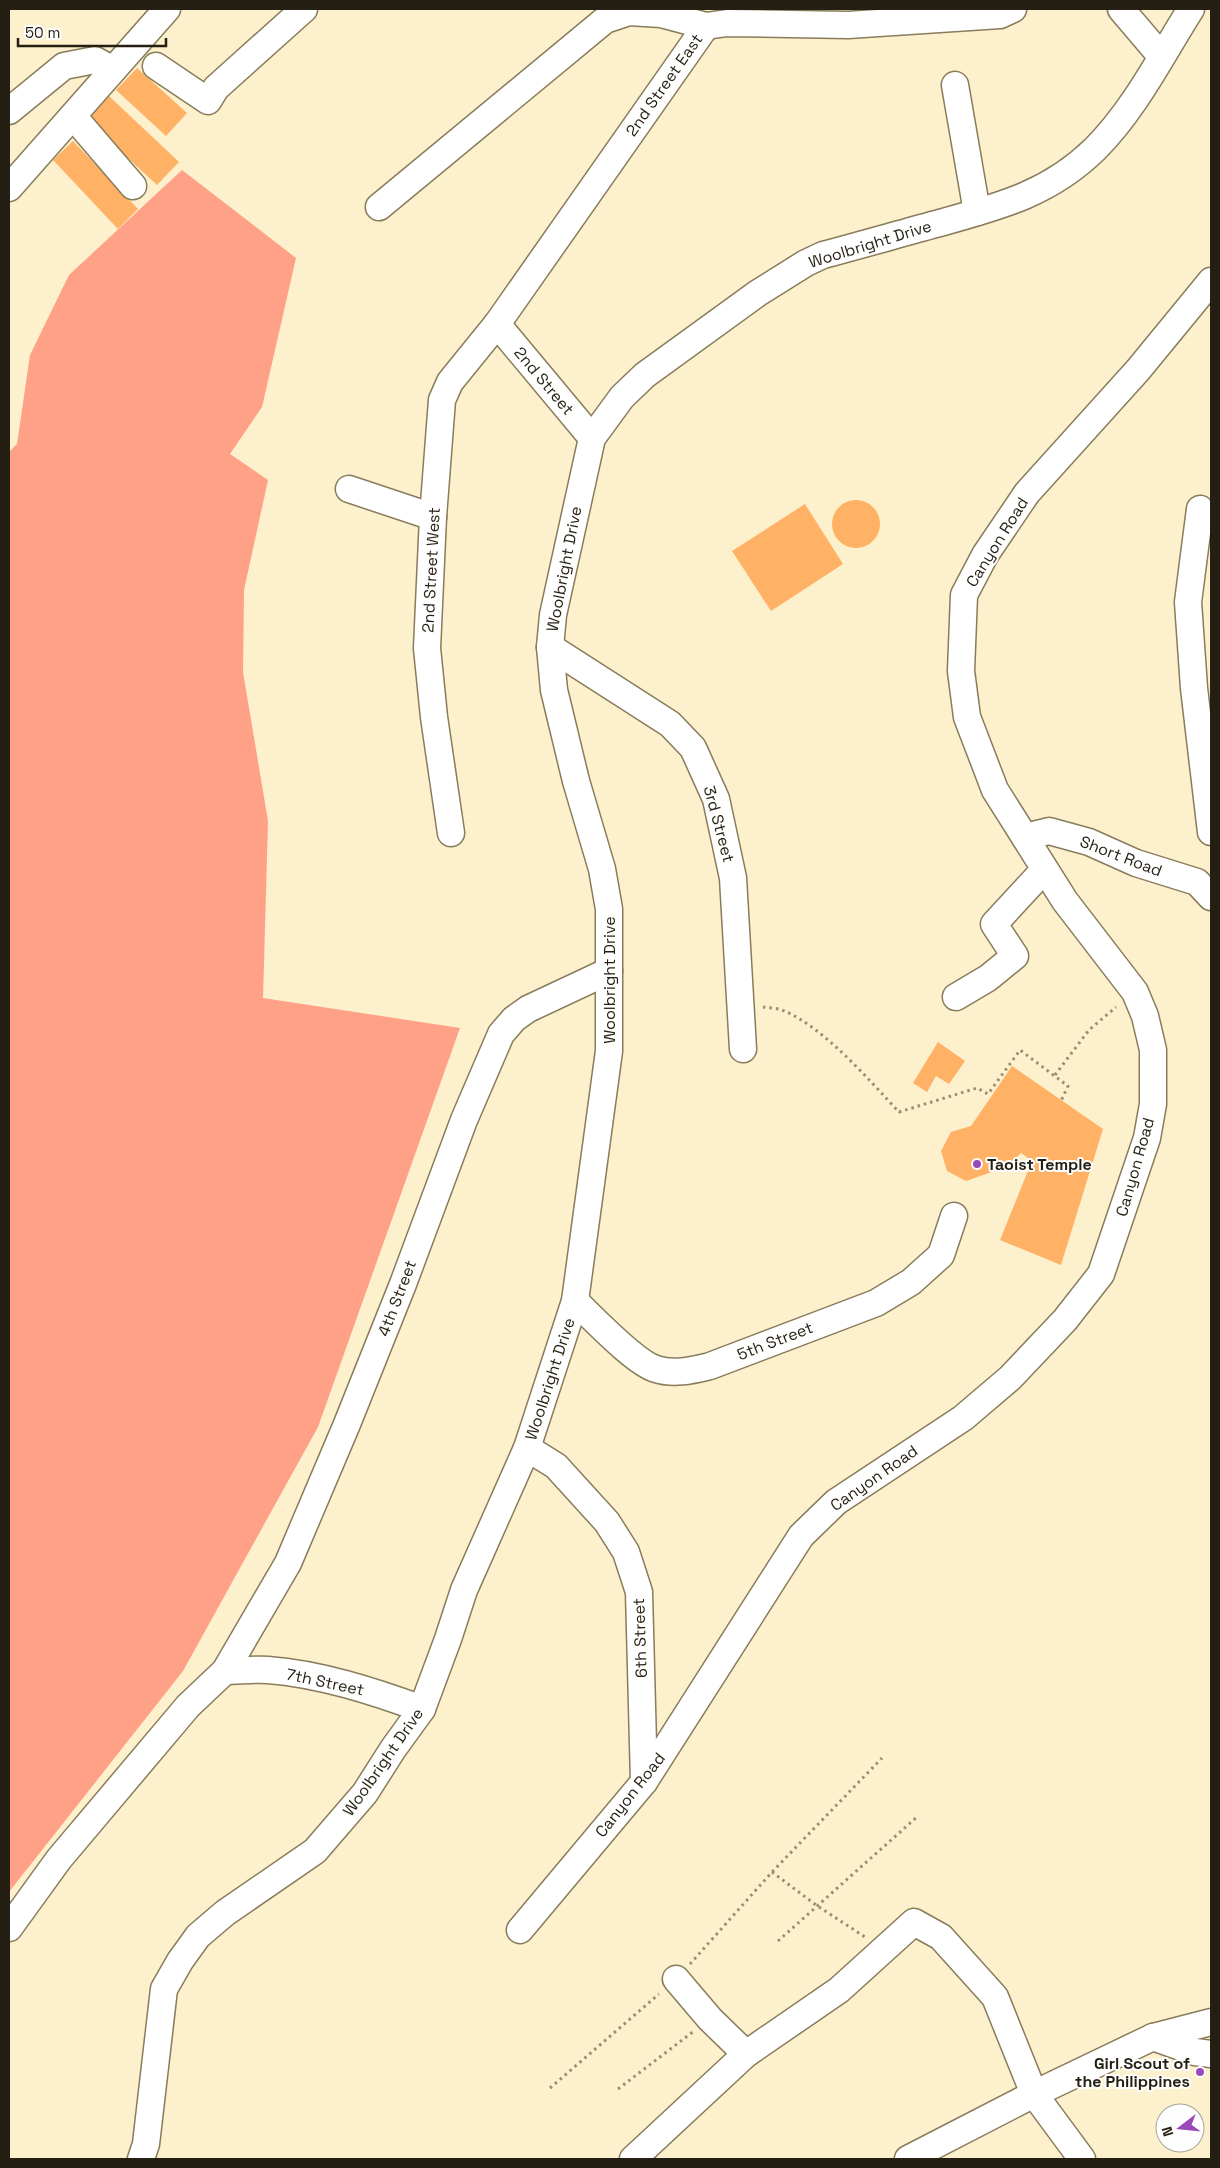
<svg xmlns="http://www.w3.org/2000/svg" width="1220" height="2168" font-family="'Space Grotesk',sans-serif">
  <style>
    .green { fill: #ffa186 }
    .building { fill: #ffb165 }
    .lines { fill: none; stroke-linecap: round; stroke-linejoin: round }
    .minor-casing { stroke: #887c5b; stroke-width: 29 }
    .path { stroke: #988e75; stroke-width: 3; stroke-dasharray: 2.5 4; stroke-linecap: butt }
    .minor { stroke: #fff; stroke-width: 26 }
    .poi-dot { fill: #9a49b9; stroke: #fefefe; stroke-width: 2 }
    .labels { text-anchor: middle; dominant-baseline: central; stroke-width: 4; stroke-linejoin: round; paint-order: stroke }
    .street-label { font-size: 16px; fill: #241f12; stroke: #fefefe }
    .poi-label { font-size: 16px; font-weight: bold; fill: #241f12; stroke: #fefefe; text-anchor: start }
  </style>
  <rect width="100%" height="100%" fill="#fdf0cc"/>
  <path class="green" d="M182 170 296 258 262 407 230 454 268 480 244 590 243 672 268 821 263 998 460 1028 318 1427 183 1671 9 1892V452L17 444 30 355 69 275Z"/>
  <g class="building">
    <path d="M137 68 187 113 166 136 116 90Z"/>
    <path d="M109 96 179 162 157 185 87 120Z"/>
    <path d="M73 141 138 209 118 229 53 160Z"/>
    <circle cx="856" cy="524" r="24"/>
    <path d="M805 504 843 564 771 611 732 551Z"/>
    <path d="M938 1042 965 1061 949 1084 936 1076 927 1092 913 1083Z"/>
    <path d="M1012 1066 1103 1129 1061 1265 1000 1240 1032 1161 1021 1153 1006 1167 966 1181 947 1171 941 1151 951 1132 971 1126Z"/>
  </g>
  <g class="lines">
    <g class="minor-casing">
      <g id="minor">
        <path d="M1121 9 1161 56"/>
        <path d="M156 66 208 101 216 88 304 9"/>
        <path d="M955 85 977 212"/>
        <path d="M9 111 64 66 95 60 113 70"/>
        <path d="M73 116 133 186"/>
        <path d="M9 188 167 9"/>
        <path d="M379 207 605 20 629 12 661 14 706 26 727 23 848 25 1000 15 1013 9"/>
        <path d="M497 324 592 438"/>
        <path d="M349 489 433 517"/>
        <path d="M1200 509 1188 602 1194 688 1211 832"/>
        <path d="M550 647 670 724 693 748 716 799 733 878 743 1049"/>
        <path d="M451 833 434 717 427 648 433 517 442 400 450 382 497 324 706 26"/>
        <path d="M1025 837 1049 831 1089 842 1136 863 1197 882 1211 897"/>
        <path d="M956 997 988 978 1015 956 994 924 1044 870"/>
        <path d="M575 1301C593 1318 635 1363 656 1369 674 1375 693 1370 710 1366L876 1303 911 1282 941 1255 954 1216"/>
        <path d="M527 1448 556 1466 607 1522 626 1552 639 1592 644 1782"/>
        <path d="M225 1671C239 1671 254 1669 268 1670 320 1674 373 1691 422 1709"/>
        <path d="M9 1928 59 1859 188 1706 225 1671 288 1563 347 1424 403 1284 464 1120 501 1034 514 1019 528 1009 609 971"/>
        <path d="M520 1930 644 1782 801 1536 836 1502 963 1418 1010 1378 1065 1320 1101 1274 1147 1138 1153 1104V1050L1145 1016 1135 992 1065 901 995 790 967 717 961 671 964 595 985 555 1027 493 1138 370 1211 281"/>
        <path d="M676 1979 710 2019 746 2054"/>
        <path d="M1153 2037 1195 2052 1211 2054"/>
        <path d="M141 2159 146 2144 164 1989 180 1961 198 1936 225 1913 315 1851 365 1793 393 1749 422 1709 448 1639 464 1590 527 1448 575 1301 609 1051V909L602 869 576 781 554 690 550 647 553 615 592 438 622 397 645 375 758 293 806 263 823 255C861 245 899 234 936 224 997 207 1048 195 1095 149 1135 109 1161 56 1191 9"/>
        <path d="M633 2159 746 2054 839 1990 914 1922 941 1937 995 1997 1034 2094 1082 2159"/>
        <path d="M908 2159 1034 2094 1153 2037 1211 2022"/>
      </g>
    </g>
    <g class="path">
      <path d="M763 1007C769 1008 776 1008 782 1010 824 1027 868 1079 899 1112L977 1088 988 1094 1020 1050 1068 1086 1061 1101"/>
      <path d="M1055 1075 1089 1030 1116 1007"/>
      <path d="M772 1872 816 1905 865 1937"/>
      <path d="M778 1941 918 1816"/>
      <path d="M690 1964 772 1872 882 1758"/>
      <path d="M550 2088 659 1994"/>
      <path d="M618 2089 694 2031"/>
    </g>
    <use href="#minor" class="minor"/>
  </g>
  <g class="poi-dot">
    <circle cx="977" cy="1164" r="5"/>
    <circle cx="1200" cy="2072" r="5"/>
  </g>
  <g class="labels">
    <g class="street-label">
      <text transform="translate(664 85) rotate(-55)">2nd Street East</text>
      <text transform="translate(870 244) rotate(-17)">Woolbright Drive</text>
      <text transform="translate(544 381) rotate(50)">2nd Street</text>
      <text transform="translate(997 542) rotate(-58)">Canyon Road</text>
      <text transform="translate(564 569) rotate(-79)">Woolbright Drive</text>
      <text transform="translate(431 570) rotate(-87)">2nd Street West</text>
      <text transform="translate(719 824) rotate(75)">3rd Street</text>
      <text transform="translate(1121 856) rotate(21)">Short Road</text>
      <text transform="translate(609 980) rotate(-90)">Woolbright Drive</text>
      <text transform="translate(1135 1167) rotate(-74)">Canyon Road</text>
      <text transform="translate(397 1298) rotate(-69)">4th Street</text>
      <text transform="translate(775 1341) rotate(-21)">5th Street</text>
      <text transform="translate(550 1379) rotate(-72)">Woolbright Drive</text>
      <text transform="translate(874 1478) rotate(-35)">Canyon Road</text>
      <text transform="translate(640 1638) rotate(-92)">6th Street</text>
      <text transform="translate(325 1682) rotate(12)">7th Street</text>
      <text transform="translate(383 1762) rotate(-55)">Woolbright Drive</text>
      <text transform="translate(630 1795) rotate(-52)">Canyon Road</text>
    </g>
    <g class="poi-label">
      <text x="987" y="1164">Taoist Temple</text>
      <text x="1190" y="2063" text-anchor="end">Girl Scout of<tspan x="1190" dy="18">the Philippines</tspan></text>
    </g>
  </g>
  <rect width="1220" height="2168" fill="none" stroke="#241f12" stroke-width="20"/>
  <g transform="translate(1180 2128) rotate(254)"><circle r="24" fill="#fefefe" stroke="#a7a5a0"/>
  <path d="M0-4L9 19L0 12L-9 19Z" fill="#9a49b9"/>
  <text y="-8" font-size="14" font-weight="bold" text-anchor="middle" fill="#241f12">N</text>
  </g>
  <path d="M18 38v8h148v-8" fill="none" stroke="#241f12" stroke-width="2.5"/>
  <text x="25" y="38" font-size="15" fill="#241f12" stroke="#fefefe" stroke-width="4" paint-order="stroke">50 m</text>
</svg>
